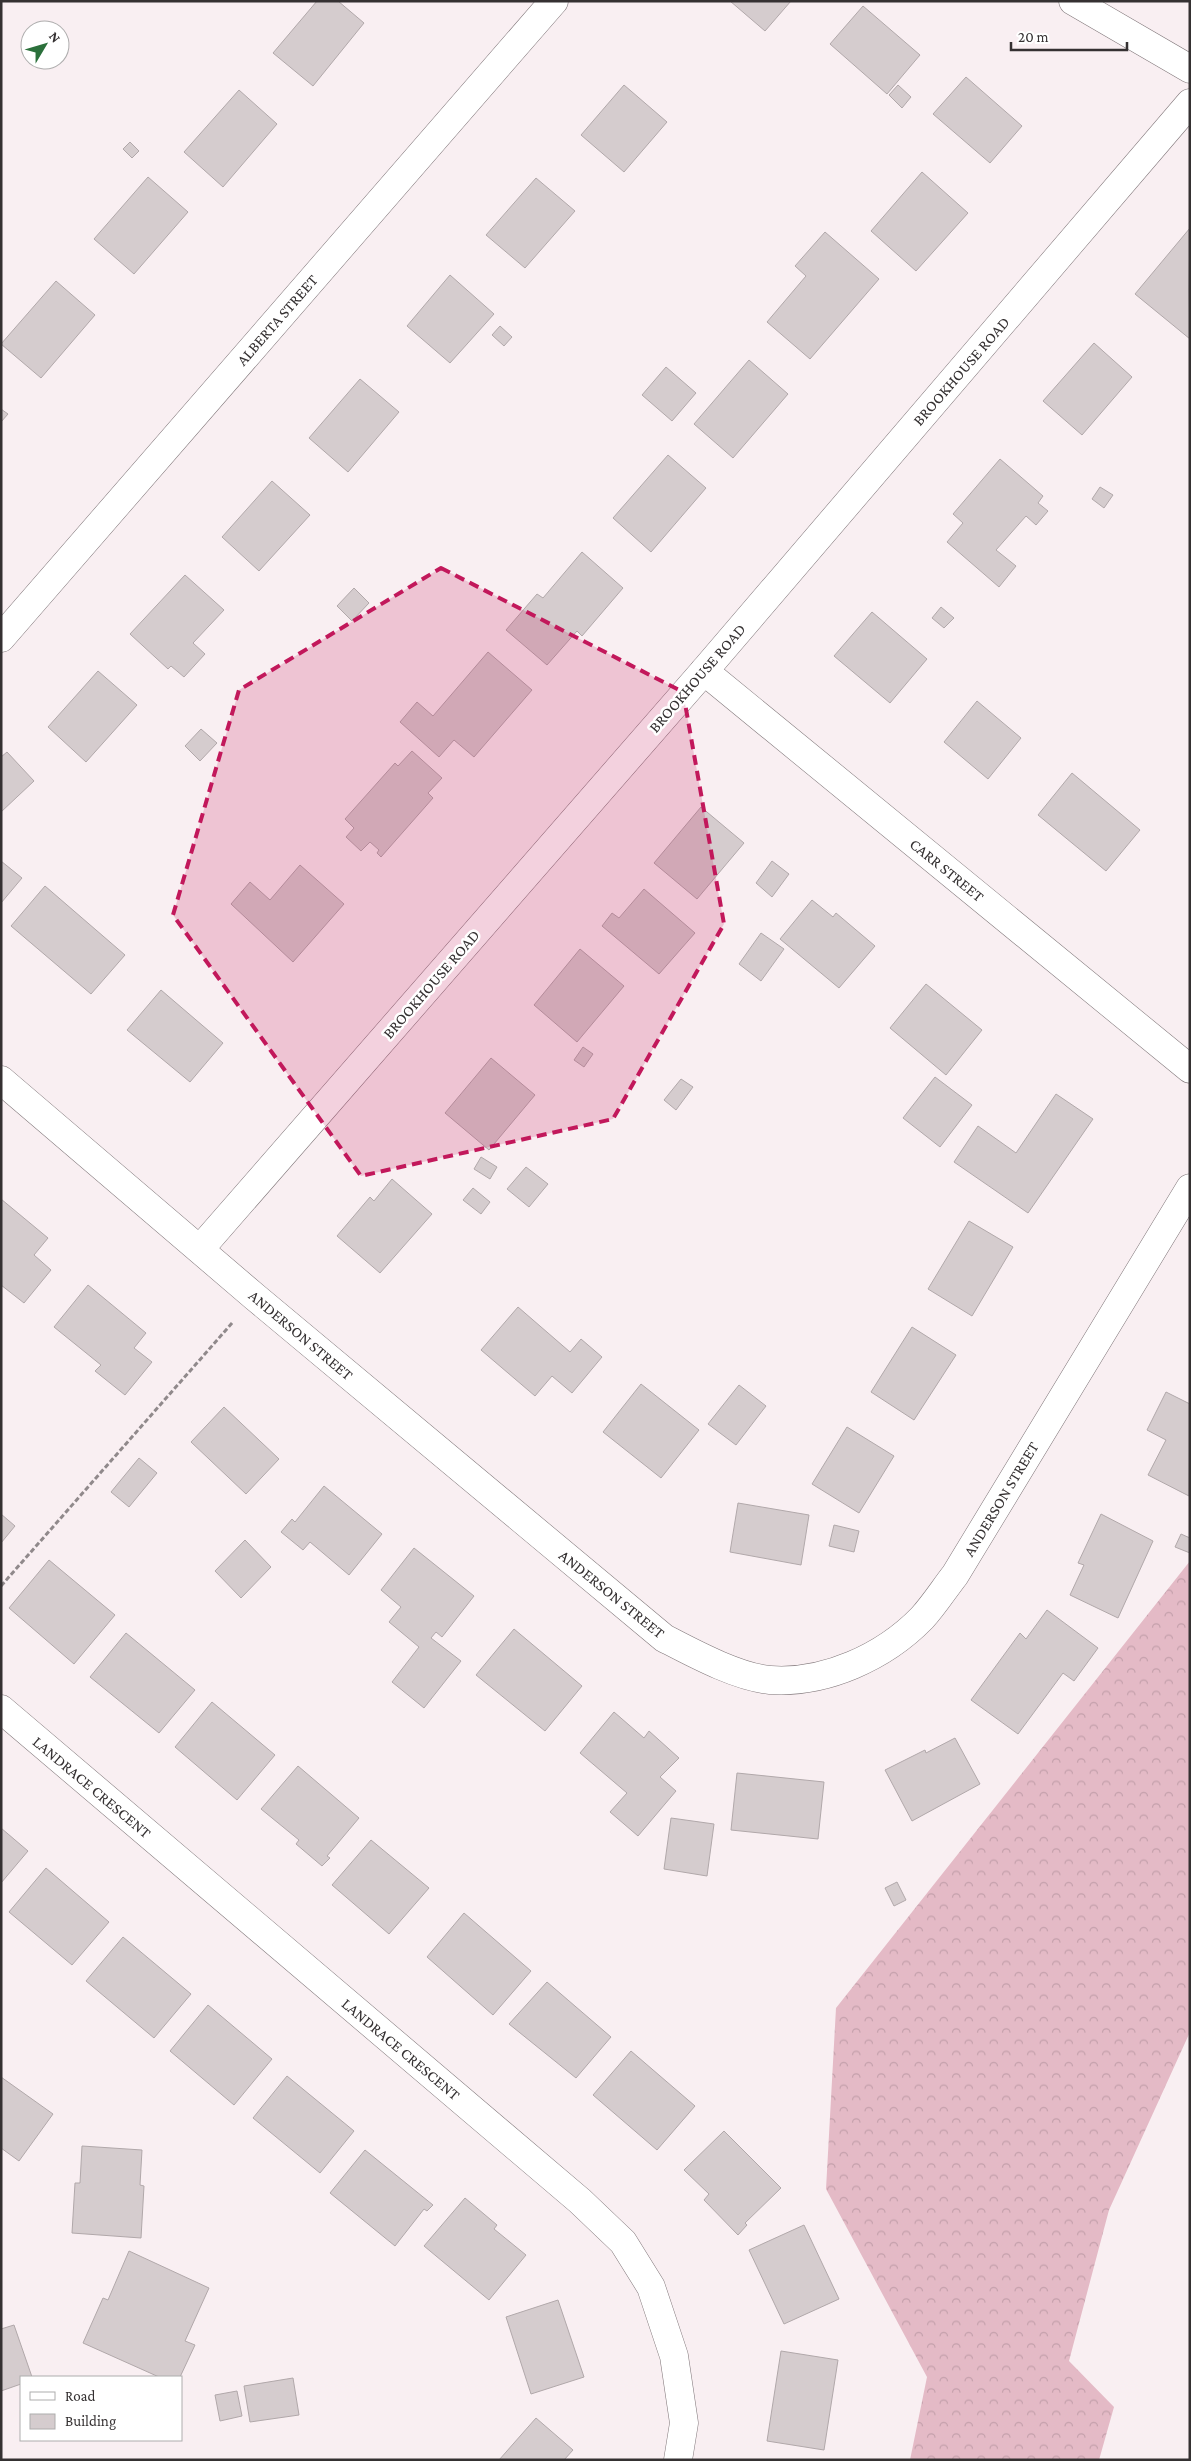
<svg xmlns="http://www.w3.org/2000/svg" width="1191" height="2461" font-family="'Crimson Pro',serif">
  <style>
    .forest { fill: url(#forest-crowns) }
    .building { fill: #d5ccce; stroke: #b1a8aa }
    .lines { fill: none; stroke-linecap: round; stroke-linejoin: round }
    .minor-casing { stroke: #80777a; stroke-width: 29 }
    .path { stroke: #90898b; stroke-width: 3; stroke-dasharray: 5 2.5; stroke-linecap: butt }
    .minor { stroke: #fff; stroke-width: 28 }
    .marked { fill: #c2185b; fill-opacity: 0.2; stroke: #c2185b; stroke-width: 4; stroke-dasharray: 10 6; stroke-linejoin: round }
    .labels { text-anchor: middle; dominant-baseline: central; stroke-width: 5; stroke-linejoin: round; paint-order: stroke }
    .street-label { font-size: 16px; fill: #353132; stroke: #fff }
  </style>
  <defs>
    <pattern id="forest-crowns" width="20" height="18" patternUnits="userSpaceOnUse" patternTransform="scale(1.25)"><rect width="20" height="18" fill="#e4bac6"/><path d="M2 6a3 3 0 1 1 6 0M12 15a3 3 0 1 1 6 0" fill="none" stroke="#c4a0ab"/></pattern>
  </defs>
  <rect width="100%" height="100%" fill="#f9eff2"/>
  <path class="forest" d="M1190 1561V2032L1109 2210 1069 2361 1114 2407 1099 2460H910L927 2377 826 2189 836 2008Z"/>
  <g class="building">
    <path d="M317 1H338L364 23 313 86 273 53Z"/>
    <path d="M730 1H791L765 31Z"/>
    <path d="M863 6 920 55 887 94 830 44Z"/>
    <path d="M966 77 1022 126 990 163 933 114Z"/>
    <path d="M624 85 667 122 624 172 581 135Z"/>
    <path d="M898 85 911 97 902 108 889 95Z"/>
    <path d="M239 90 277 124 223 187 184 152Z"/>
    <path d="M130 142 139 151 132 158 123 149Z"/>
    <path d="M922 172 968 213 916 271 871 231Z"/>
    <path d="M148 177 188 212 134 274 94 239Z"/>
    <path d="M536 178 575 211 525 268 486 235Z"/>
    <path d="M1190 228 1189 289 1190 339 1135 294Z"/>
    <path d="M825 232 879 279 810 359 767 322 806 276 795 266Z"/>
    <path d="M450 275 494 314 450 363 407 326Z"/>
    <path d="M56 281 95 315 41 378 1 344Z"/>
    <path d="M500 326 512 337 504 346 492 335Z"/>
    <path d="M1094 343 1132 377 1082 435 1043 401Z"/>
    <path d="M749 360 788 394 733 458 694 424Z"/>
    <path d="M666 367 696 393 672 421 642 395Z"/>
    <path d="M360 379 399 412 348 472 309 438Z"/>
    <path d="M1 409 8 414 1 422Z"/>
    <path d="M668 455 706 488 651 552 613 518Z"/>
    <path d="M1000 459 1043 496 1038 503 1048 511 1036 525 1026 516 996 550 1016 566 999 587 947 542 963 523 953 514Z"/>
    <path d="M272 481 310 515 259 571 222 537Z"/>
    <path d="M1100 487 1113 495 1104 508 1092 499Z"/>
    <path d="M582 552 623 588 582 636 577 631 547 665 506 630 537 594 543 598Z"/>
    <path d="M185 575 224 610 193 643 205 654 184 677 171 666 168 669 130 634Z"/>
    <path d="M354 588 369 603 352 621 337 606Z"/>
    <path d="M941 607 954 618 944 628 932 618Z"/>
    <path d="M872 612 927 659 890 703 834 656Z"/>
    <path d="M488 652 532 690 474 757 454 740 439 757 400 722 417 702 433 716Z"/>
    <path d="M98 671 137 705 86 762 48 727Z"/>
    <path d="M977 701 1021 738 988 779 944 742Z"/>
    <path d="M201 729 217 743 200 761 185 746Z"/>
    <path d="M412 751 442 778 428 793 433 798 381 857 377 853 379 850 370 842 361 851 346 837 354 828 345 819 395 763 398 766Z"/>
    <path d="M7 752 34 781 1 812V757Z"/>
    <path d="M1072 773 1140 830 1106 871 1038 815Z"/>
    <path d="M701 807 744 843 697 899 654 863Z"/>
    <path d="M1 861 22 878 1 903Z"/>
    <path d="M772 861 789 874 772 897 756 883Z"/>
    <path d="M300 865 344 904 293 962 231 904 250 882 270 900Z"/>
    <path d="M45 886 125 955 91 994 11 926Z"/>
    <path d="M644 889 695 933 659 974 602 926 612 913 619 918Z"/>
    <path d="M812 900 833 917 836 913 875 946 839 988 780 939Z"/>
    <path d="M761 933 784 949 761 981 739 964Z"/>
    <path d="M580 949 624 986 577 1042 534 1005Z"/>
    <path d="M926 984 982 1030 946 1075 890 1028Z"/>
    <path d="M161 990 223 1043 190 1082 127 1030Z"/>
    <path d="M583 1047 593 1054 584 1067 574 1060Z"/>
    <path d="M491 1058 535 1095 489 1150 445 1113Z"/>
    <path d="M935 1077 972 1105 940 1147 903 1118Z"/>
    <path d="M681 1079 693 1087 676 1110 664 1100Z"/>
    <path d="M1056 1094 1093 1119 1028 1213 954 1162 978 1126 1016 1153Z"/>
    <path d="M481 1157 497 1167 490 1179 474 1169Z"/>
    <path d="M526 1167 548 1184 529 1207 507 1189Z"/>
    <path d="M392 1179 432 1214 380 1273 337 1236 370 1197 374 1201Z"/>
    <path d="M473 1188 490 1202 481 1214 463 1200Z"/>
    <path d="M1 1199 48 1238 34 1255 51 1270 24 1303 1 1285Z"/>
    <path d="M969 1221 1013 1247 972 1316 928 1289Z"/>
    <path d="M88 1285 146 1333 134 1348 152 1362 125 1395 95 1371 101 1365 54 1327Z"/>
    <path d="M518 1307 570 1352 581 1339 602 1357 572 1393 552 1376 535 1396 481 1350Z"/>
    <path d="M912 1327 956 1355 914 1420 871 1392Z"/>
    <path d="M641 1384 699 1430 661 1478 603 1432Z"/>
    <path d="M739 1385 766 1406 736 1445 708 1424Z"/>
    <path d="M1166 1392 1190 1404 1189 1496 1148 1475 1166 1440 1147 1430Z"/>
    <path d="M224 1407 279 1459 246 1494 191 1442Z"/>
    <path d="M847 1427 894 1456 859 1513 812 1484Z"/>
    <path d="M139 1458 157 1473 129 1507 111 1492Z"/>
    <path d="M324 1486 382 1534 349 1575 310 1542 303 1550 281 1532 292 1519 295 1522Z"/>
    <path d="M738 1503 809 1515 801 1565 730 1552Z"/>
    <path d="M1 1514 15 1526 1 1543Z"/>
    <path d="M1101 1514 1153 1541 1118 1618 1070 1595 1084 1565 1078 1563Z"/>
    <path d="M834 1525 859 1531 854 1552 829 1546Z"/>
    <path d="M1181 1534 1190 1538V1553L1175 1547Z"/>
    <path d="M245 1540 271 1567 241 1598 215 1571Z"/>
    <path d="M414 1548 474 1596 442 1637 436 1632 431 1638 461 1661 424 1708 392 1682 419 1647 389 1622 401 1607 381 1590Z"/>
    <path d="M49 1560 115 1615 74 1664 9 1608Z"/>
    <path d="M1047 1610 1098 1648 1074 1681 1063 1673 1018 1734 971 1700 1020 1633 1026 1639Z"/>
    <path d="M514 1629 582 1686 545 1731 476 1675Z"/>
    <path d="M126 1633 195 1690 159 1733 90 1677Z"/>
    <path d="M212 1702 275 1755 237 1800 175 1747Z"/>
    <path d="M614 1712 644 1738 649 1731 679 1758 660 1777 676 1791 638 1836 610 1812 627 1793 580 1753Z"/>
    <path d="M955 1738 980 1784 912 1821 885 1770 925 1750 926 1753Z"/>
    <path d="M298 1766 359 1818 327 1856 330 1858 322 1866 296 1844 299 1840 261 1809Z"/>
    <path d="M737 1773 824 1782 818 1839 731 1830Z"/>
    <path d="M671 1818 714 1824 707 1876 664 1869Z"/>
    <path d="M1 1828 28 1851 1 1883Z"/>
    <path d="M371 1840 429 1888 389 1934 332 1885Z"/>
    <path d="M46 1868 109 1922 72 1965 9 1912Z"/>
    <path d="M897 1882 906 1900 894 1906 885 1888Z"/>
    <path d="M464 1913 531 1971 493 2015 427 1957Z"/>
    <path d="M123 1937 191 1994 154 2038 86 1981Z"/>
    <path d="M547 1982 611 2037 576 2078 509 2024Z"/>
    <path d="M208 2005 272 2059 234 2105 170 2051Z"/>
    <path d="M631 2051 695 2106 657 2150 593 2095Z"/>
    <path d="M287 2076 354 2131 320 2173 253 2118Z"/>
    <path d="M1 2077 53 2114 19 2161 1 2148Z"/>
    <path d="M724 2131 781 2188 745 2223 747 2225 738 2235 704 2200 709 2194 684 2170Z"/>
    <path d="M82 2146 142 2150 140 2185 144 2186 141 2238 72 2233 75 2183H80Z"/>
    <path d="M365 2150 433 2205 427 2211 424 2209 395 2246 330 2193Z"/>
    <path d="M465 2198 497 2225 494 2229 526 2255 489 2300 424 2246Z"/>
    <path d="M804 2225 839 2299 784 2324 749 2250Z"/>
    <path d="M129 2251 209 2288 185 2341 195 2345 180 2377H159L83 2343 103 2298 108 2300Z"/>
    <path d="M558 2300 584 2377 531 2394 506 2317Z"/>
    <path d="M14 2325 32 2377H21V2384L1 2391V2329Z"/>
    <path d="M781 2351 838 2360 824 2450 767 2441Z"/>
    <path d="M293 2378 299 2415 250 2422 244 2386Z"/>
    <path d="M237 2391 242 2416 220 2421 215 2395Z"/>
    <path d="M536 2418 573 2450 564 2460H499Z"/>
  </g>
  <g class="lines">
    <g class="minor-casing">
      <g id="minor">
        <path d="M1073 1 1190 69"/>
        <path d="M1 638 554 1"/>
        <path d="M704 671 1190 1069"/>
        <path d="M1 1080 255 1297 664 1638C693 1653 737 1677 770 1680 825 1684 884 1657 922 1618 934 1605 944 1589 955 1575L1190 1188"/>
        <path d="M200 1249 704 671 1190 103"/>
        <path d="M1 1709 580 2201 623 2242 651 2287 674 2356 684 2423 678 2460"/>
      </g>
    </g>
    <path class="path" d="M1 1586 233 1322"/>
    <use href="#minor" class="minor"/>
  </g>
  <path class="marked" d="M441 568 683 692 724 924 613 1119 361 1176 173 915 239 690Z"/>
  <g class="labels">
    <g class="street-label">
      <text transform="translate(277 320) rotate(-49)">ALBERTA STREET</text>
      <text transform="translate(961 371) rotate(-49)">BROOKHOUSE ROAD</text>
      <text transform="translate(697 678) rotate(-49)">BROOKHOUSE ROAD</text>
      <text transform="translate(947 870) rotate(39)">CARR STREET</text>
      <text transform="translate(431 984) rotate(-49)">BROOKHOUSE ROAD</text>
      <text transform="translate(301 1335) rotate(40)">ANDERSON STREET</text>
      <text transform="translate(1001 1499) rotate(-59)">ANDERSON STREET</text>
      <text transform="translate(612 1594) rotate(39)">ANDERSON STREET</text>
      <text transform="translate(92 1787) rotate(40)">LANDRACE CRESCENT</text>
      <text transform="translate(401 2049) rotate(40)">LANDRACE CRESCENT</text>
    </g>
  </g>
  <rect width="1191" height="2461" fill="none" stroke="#353132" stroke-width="5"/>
  <rect x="20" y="2376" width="162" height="65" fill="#ffffff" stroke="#aeadad"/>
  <rect x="30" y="2392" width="25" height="8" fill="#ffffff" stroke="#aeadad"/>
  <text x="65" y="2401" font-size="15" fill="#353132">Road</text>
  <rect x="30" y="2414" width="25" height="15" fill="#d5ccce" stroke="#aeadad"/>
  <text x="65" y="2426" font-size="15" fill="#353132">Building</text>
  <g transform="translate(45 45) rotate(52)"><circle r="24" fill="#ffffff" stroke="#aeadad"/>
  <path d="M0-4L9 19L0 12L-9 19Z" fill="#2b703b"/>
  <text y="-8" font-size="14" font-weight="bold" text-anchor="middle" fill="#353132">N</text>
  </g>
  <path d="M1011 42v8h116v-8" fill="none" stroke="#353132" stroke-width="2.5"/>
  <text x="1018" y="42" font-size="15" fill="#353132" stroke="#ffffff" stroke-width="4" paint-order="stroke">20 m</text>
</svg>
